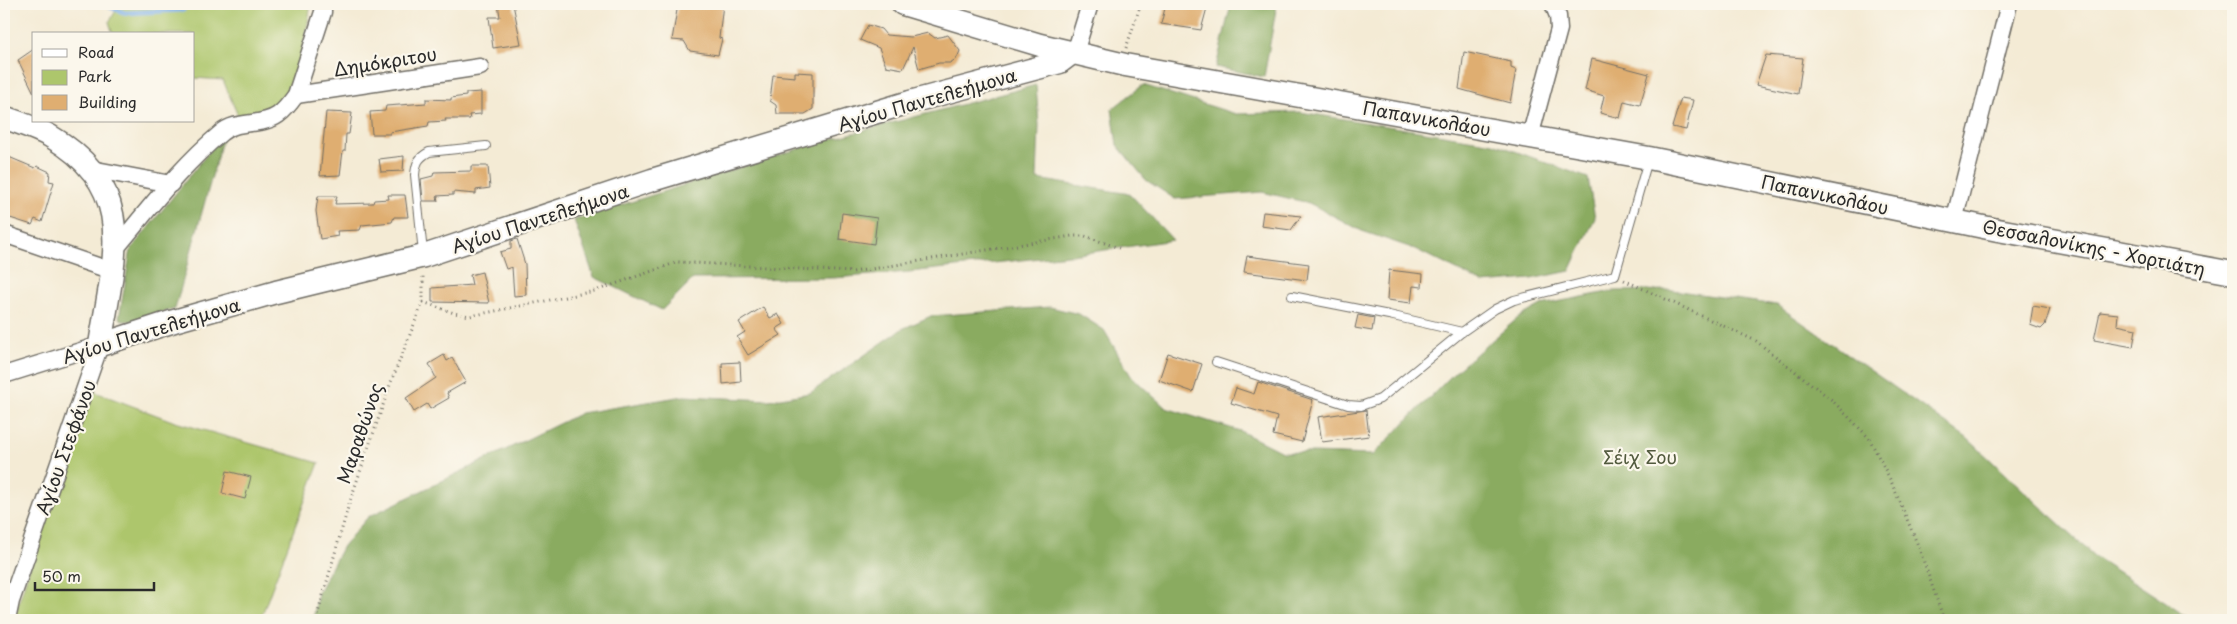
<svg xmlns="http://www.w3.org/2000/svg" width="2237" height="624" font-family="'Playpen Sans',sans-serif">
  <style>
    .green { fill: #adc66c; stroke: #6c784c }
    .forest { fill: #8aab60; stroke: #5a6b46 }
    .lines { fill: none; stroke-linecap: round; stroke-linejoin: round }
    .stream { stroke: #7aaee7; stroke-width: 5 }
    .building { fill: #dfae71 }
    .lane-casing { stroke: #716e66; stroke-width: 10 }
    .street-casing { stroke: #716e66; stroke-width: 19 }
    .secondary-casing { stroke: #716e66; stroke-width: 25 }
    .path { stroke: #716e66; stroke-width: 3; stroke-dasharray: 1 4; stroke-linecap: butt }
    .lane { stroke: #fff; stroke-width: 8 }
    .street { stroke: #fff; stroke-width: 16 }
    .secondary { stroke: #fff; stroke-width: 22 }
    .labels { text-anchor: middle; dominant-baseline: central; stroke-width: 4.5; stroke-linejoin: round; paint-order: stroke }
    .street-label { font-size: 18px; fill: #2b2b2b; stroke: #fbf7ec }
    .park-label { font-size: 18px; fill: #525a3e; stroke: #fbf7ec }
  </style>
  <rect width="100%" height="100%" fill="#fbf7ec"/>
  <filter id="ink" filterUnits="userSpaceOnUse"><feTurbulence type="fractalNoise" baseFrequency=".02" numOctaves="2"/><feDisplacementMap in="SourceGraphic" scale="10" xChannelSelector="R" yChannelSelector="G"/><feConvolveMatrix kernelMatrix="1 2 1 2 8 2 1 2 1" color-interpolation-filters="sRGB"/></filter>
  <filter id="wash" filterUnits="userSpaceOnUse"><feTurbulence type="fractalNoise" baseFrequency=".0096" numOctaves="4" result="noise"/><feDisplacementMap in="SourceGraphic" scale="20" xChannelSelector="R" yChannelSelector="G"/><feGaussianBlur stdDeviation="1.12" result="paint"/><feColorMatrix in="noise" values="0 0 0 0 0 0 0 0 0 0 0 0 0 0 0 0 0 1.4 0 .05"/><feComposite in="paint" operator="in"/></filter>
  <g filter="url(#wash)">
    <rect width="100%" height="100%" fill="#f4ebd5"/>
    <g class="green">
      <path d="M120 4H311C306 34 298 93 269 110 261 115 247 115 238 116L223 80 194 78V34H113L109 22Z"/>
      <path d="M87 389 175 422 319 463 260 620H13Z"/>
    </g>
    <g class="forest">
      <path d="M1231 4H1277L1264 77 1216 67Z"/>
      <path d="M1036 85 1039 125 1037 179 1130 194 1173 240 1078 254 909 272 834 278 693 279 662 310 594 277 574 220 823 141Z"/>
      <path d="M1143 85 1236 114 1300 112 1493 143 1588 178 1595 218 1570 271 1531 279 1483 283 1415 249 1362 231 1309 203 1262 192 1175 199 1146 180 1117 145 1112 109Z"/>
      <path d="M224 133 175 309 131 321H124L119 318 131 249Z"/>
      <path d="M1672 290 1777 305 1967 438 2094 556 2192 620H313L318 592 343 546 368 517 581 413 684 396 769 400 810 393 902 329 931 316 1050 307 1079 314 1104 330 1131 376 1166 408 1240 431 1282 452 1373 455 1454 373 1518 318 1541 305 1613 291Z"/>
    </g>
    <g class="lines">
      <path class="stream" d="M103 4 125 13 183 10"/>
    </g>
    <g id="blocks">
      <g class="building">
        <path d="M498 4H513L521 44 493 48 489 17H500Z"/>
        <path d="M678 4H723L719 38 722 39 718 55 690 51 684 41 672 40Z"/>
        <path d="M1166 4H1208L1201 30 1161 24Z"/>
        <path d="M868 25 881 29 886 35 911 37 928 33 935 38 948 35 960 51 957 58 950 63H939L919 69 913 47 903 69 886 66 879 48 860 40Z"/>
        <path d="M34 49V93L18 60Z"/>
        <path d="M1464 52 1511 62V68L1516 70 1510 103 1459 89Z"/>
        <path d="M1766 55 1803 58 1798 94 1756 85Z"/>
        <path d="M1592 59 1649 74 1640 105 1624 101 1620 118 1600 113 1604 96 1585 90Z"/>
        <path d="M795 72 813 73V109L805 114H777L776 105 770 101 773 75 795 77Z"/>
        <path d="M481 92V114L469 115 470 119H445L446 121 429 122 428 126 390 132V134H372L370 112 385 111 386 106 426 103V99L451 100V98L466 96V93Z"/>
        <path d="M1681 98 1693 100 1686 130 1672 127Z"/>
        <path d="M326 112 352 113 349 134H346L345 151H343L340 175 320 176Z"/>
        <path d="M4 155 35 168 37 166 50 172 49 181 54 182 42 222 35 219 32 225 4 216Z"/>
        <path d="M404 156 403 171 381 172 379 159Z"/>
        <path d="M471 166H488L490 188 476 190V194L453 192V195L437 196 438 201H423L421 179 433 176 434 172 471 171Z"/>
        <path d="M388 195H405L408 217H394L392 222 362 225 360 230 337 231 338 236 320 239 316 211 318 196H337L335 204 373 203 374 200 389 199Z"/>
        <path d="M1263 212 1301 216 1291 230 1261 226Z"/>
        <path d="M842 213 877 218 874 244 839 239Z"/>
        <path d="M517 239 525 264 526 295 514 296 512 267 506 269 500 252 511 249V241Z"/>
        <path d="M1247 256 1309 264 1307 280 1244 272Z"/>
        <path d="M1389 270 1423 274 1422 287 1413 286 1411 303 1387 300Z"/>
        <path d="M482 272 489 303 432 302V288L472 285 470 275Z"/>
        <path d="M2033 306 2050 309 2045 325 2041 329 2030 325Z"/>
        <path d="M763 307 770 318 778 314 784 324 776 329 781 335 748 355 737 337 745 332 739 322Z"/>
        <path d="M2100 312 2118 314 2117 325 2136 329 2133 347 2094 340Z"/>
        <path d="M1358 315 1374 318 1372 331 1355 328Z"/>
        <path d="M1168 353 1202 364 1193 392 1159 380Z"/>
        <path d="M444 355 447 361 452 358 466 382 447 393 449 398 430 409 427 404 414 412 406 398 436 378 429 364Z"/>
        <path d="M740 362 741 382 723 384 722 363Z"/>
        <path d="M1258 382 1313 400 1302 442 1273 435 1277 417 1231 403 1236 388 1254 394Z"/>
        <path d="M1366 410 1369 436 1322 442 1318 417Z"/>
        <path d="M227 471 251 477 245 499 222 493Z"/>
      </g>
    </g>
  </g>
  <g filter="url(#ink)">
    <use href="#blocks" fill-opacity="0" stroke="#716e66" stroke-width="1"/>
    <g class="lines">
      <g class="lane-casing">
        <g id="lane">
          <path d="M423 253 415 175C416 163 418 158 429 152L486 146"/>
          <path d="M1292 296 1389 315 1462 332"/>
          <path d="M1216 362 1348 405 1361 406 1380 399 1462 332 1495 309 1514 300 1615 275 1648 160"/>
        </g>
      </g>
      <g class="street-casing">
        <g id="street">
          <path d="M1072 53 1078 43 1090 4"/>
          <path d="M296 95 480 67"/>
          <path d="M1530 137 1559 29 1558 16 1553 4"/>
          <path d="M91 169 171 184"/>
          <path d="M1954 221 2009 4"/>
          <path d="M4 234 112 271"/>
          <path d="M116 248C149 209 181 166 221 133 237 119 261 127 278 115 285 110 291 102 296 95L323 12V4"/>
          <path d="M4 375 100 345"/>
          <path d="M7 620 11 601 100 345"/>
        </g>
      </g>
      <g class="secondary-casing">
        <g id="secondary">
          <path d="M903 4 1040 45 1125 65 1649 158 1998 230 2233 273"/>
          <path d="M4 117C19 123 36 128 50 136 141 189 113 260 100 345L174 321 276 292 424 256 652 180 910 102 1060 62 1072 53"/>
        </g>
      </g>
      <g class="path">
        <path d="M1126 48 1141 4"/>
        <path d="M1624 280 1756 341 1832 400 1869 438 1891 481 1919 548 1944 620"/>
        <path d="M423 302 454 313 470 316 595 291 678 262 853 272 1072 236H1085L1119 248"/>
        <path d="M316 620 349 504 391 382 423 302V274"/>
      </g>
      <use href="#lane" class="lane"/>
      <use href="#street" class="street"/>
      <use href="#secondary" class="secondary"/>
    </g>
  </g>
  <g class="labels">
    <g class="street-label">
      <text transform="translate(385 61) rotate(-9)">Δημόκριτου</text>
      <text transform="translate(927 99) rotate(-16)">Αγίου Παντελεήμονα</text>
      <text transform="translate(1427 118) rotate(10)">Παπανικολάου</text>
      <text transform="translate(1825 194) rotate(12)">Παπανικολάου</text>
      <text transform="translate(540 218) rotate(-18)">Αγίου Παντελεήμονα</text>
      <text transform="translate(2094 247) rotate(11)">Θεσσαλονίκης - Χορτιάτη</text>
      <text transform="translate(151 330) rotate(-17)">Αγίου Παντελεήμονα</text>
      <text transform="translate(359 433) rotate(-71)">Μαραθώνος</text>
      <text transform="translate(65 447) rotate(-70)">Αγίου Στεφάνου</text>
    </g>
    <g class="park-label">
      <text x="1640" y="456">Σέιχ Σου</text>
    </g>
  </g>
  <rect width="2237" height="624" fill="none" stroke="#fbf7ec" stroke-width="20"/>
  <rect x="32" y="32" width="162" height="90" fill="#fbf7ec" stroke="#a8a59f"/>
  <rect x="42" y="49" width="25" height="8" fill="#ffffff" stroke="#a8a59f"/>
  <text x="78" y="58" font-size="15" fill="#2b2b2b">Road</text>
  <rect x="42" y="70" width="25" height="15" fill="#adc66c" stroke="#a8a59f"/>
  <text x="78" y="82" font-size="15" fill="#2b2b2b">Park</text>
  <rect x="42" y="95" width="25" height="15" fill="#dfae71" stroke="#a8a59f"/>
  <text x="78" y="108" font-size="15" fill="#2b2b2b">Building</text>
  <path d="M35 582v8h119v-8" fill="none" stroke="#2b2b2b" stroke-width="2.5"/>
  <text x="42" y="582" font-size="15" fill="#2b2b2b" stroke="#fbf7ec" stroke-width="4" paint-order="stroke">50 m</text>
</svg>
